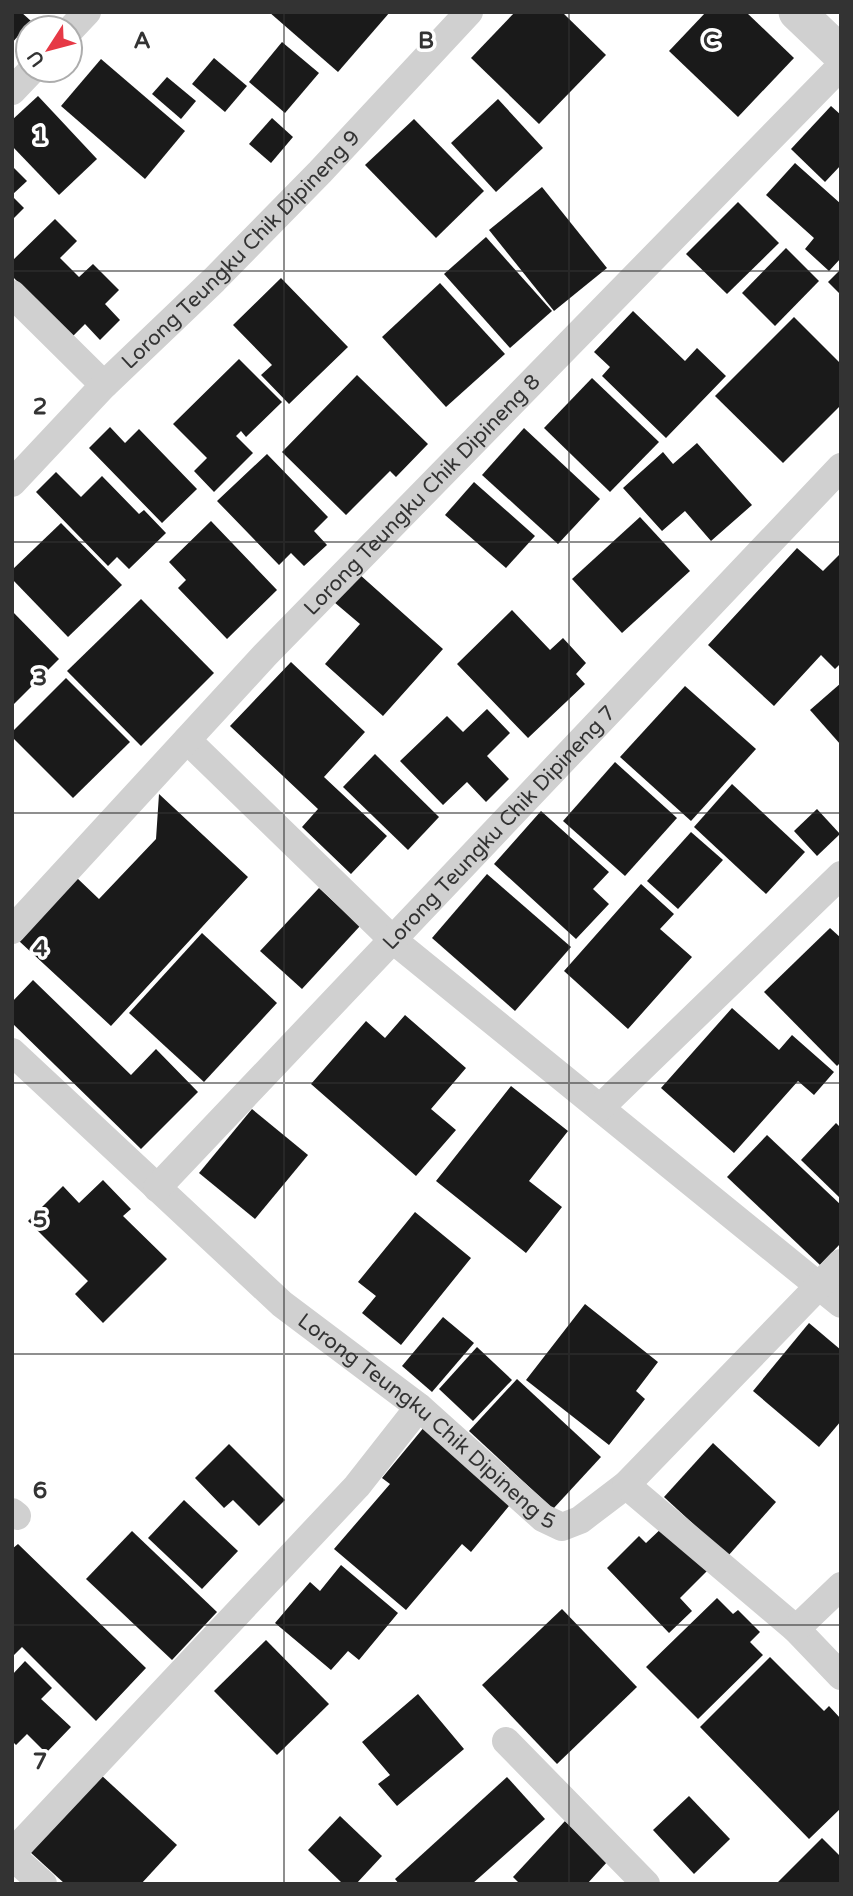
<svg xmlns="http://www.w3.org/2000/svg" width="853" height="1896" font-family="'Varela Round',sans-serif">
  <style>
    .building { fill: #1a1a1a }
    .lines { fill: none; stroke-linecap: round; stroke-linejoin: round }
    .minor { stroke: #d0d0d0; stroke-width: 28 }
    .tertiary { stroke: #d0d0d0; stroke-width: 37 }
    .grid { fill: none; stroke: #333; stroke-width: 2; stroke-opacity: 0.55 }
    .labels { text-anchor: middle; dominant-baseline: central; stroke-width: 7; stroke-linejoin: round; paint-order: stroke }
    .street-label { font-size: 21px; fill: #333; stroke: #fff }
    .grid-label { font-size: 23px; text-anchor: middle; font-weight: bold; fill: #333; stroke: #fff; stroke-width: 7; stroke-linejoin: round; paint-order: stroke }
  </style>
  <rect width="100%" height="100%" fill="#fff"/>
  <g class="building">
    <path d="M12 12H21L31 21 12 43Z"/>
    <path d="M269 12H390L338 72Z"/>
    <path d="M515 12H562L606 55 539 124 471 58Z"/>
    <path d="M706 12H746L794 58 738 117 669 51Z"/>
    <path d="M282 42 319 73 285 113 249 82Z"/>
    <path d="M214 58 247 86 225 112 192 84Z"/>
    <path d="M101 59 185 131 145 179 61 106Z"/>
    <path d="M167 77 196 101 181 119 152 94Z"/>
    <path d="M38 96 97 159 59 195 12 146V120Z"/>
    <path d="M498 99 543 148 496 192 451 143Z"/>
    <path d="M831 106 841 115V165L825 182 791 149Z"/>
    <path d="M272 118 293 137 271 163 249 144Z"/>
    <path d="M414 119 484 191 436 238 365 165Z"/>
    <path d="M795 163 841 204V258L829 271 805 249 814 238 766 195Z"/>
    <path d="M12 166 27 181 12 195Z"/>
    <path d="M542 187 607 268 554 311 489 230Z"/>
    <path d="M12 196 24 208 12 220Z"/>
    <path d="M738 202 779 243 727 294 686 254Z"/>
    <path d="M55 219 77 241 60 258 79 277 93 264 119 290 105 304 120 320 100 340 85 324 72 337 12 276V261Z"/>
    <path d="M486 237 552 311 510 348 444 274Z"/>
    <path d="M786 248 819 281 775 326 742 293Z"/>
    <path d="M841 269V295L828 282Z"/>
    <path d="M281 278 348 347 289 404 261 375 272 365 233 325Z"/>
    <path d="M440 283 505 354 446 407 382 337Z"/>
    <path d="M633 311 685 361 697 348 726 376 666 438 602 376 610 367 594 352Z"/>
    <path d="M794 317 841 364V405L783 463 715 396Z"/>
    <path d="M239 359 282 402 246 437 241 431 236 436 253 453 214 492 194 471 207 458 173 424Z"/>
    <path d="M357 375 428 444 396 477 390 471 346 515 282 452Z"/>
    <path d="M592 378 659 442 610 492 544 428Z"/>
    <path d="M110 427 125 443 139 429 197 489 162 523 89 448Z"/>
    <path d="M524 428 600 499 558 544 482 475Z"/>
    <path d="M697 443 752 505 711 541 685 511 662 531 623 488 663 452 673 464Z"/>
    <path d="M267 454 328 517 314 531 327 545 304 566 291 553 279 565 217 501Z"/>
    <path d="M56 472 81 497 102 476 139 514 144 510 166 533 129 569 117 557 108 566 36 492Z"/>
    <path d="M474 482 535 536 506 568 445 515Z"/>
    <path d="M640 517 690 571 622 633 572 579Z"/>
    <path d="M211 521 277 590 227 639 178 588 186 580 169 562Z"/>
    <path d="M61 523 122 585 68 637 12 579V570Z"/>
    <path d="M797 548 823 571 841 553V663L835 669 821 655 774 706 708 645Z"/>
    <path d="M359 574 443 649 383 716 325 664 360 624 334 602Z"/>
    <path d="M141 599 214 673 141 746 67 671Z"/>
    <path d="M512 610 550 650 563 638 586 663 576 674 585 684 528 738 457 664Z"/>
    <path d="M12 611 59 659 12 706Z"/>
    <path d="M291 662 365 732 324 777 387 836 351 874 302 827 318 809 230 726Z"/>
    <path d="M66 678 130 742 73 798 12 737V732Z"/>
    <path d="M841 683V745L810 710Z"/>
    <path d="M685 686 756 749 691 821 620 757Z"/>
    <path d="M487 709 510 733 487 756 509 779 486 802 467 782 443 805 400 761 447 716 463 732Z"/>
    <path d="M375 754 439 817 408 850 343 787Z"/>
    <path d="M615 762 677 818 625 876 563 821Z"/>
    <path d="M732 784 805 852 766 894 694 827Z"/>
    <path d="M159 794 248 877 111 1026 19 941 77 878 99 899 156 839Z"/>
    <path d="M817 809 840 834 817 856 794 831Z"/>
    <path d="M541 811 609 872 593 889 609 904 576 939 494 864Z"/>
    <path d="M691 832 723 860 678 909 647 881Z"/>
    <path d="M487 874 571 947 515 1011 432 938Z"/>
    <path d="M641 884 674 914 660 929 692 957 628 1029 564 971Z"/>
    <path d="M319 888 360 926 302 989 260 951Z"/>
    <path d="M830 928 841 938V1062L837 1066 764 992Z"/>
    <path d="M202 933 277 1003 204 1082 129 1013Z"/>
    <path d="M33 980 131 1075 156 1049 198 1092 141 1149 12 1023V1002Z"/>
    <path d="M732 1008 779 1050 792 1035 834 1072 814 1095 798 1081 734 1153 661 1088Z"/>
    <path d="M405 1015 466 1068 431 1109 456 1130 416 1176 311 1084 366 1021 385 1038Z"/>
    <path d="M511 1086 568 1131 529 1181 562 1207 526 1253 436 1181Z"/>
    <path d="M252 1109 308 1155 255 1219 199 1173Z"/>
    <path d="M836 1123 841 1128V1199L801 1160Z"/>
    <path d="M767 1135 841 1205V1243L820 1265 727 1177Z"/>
    <path d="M103 1180 131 1209 123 1216 167 1259 103 1323 75 1294 88 1281 28 1221 63 1186 79 1203Z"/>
    <path d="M415 1212 471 1258 401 1345 362 1313 376 1296 358 1282Z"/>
    <path d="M585 1304 658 1362 636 1391 645 1399 609 1445 526 1380Z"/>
    <path d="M443 1317 474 1343 432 1392 402 1366Z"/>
    <path d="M809 1323 841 1350V1421L819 1447 753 1391Z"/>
    <path d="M477 1347 512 1380 473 1421 439 1389Z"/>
    <path d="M517 1379 601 1457 553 1509 469 1431Z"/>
    <path d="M425 1426 514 1500 471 1552 462 1544 406 1610 334 1549 390 1484 382 1478Z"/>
    <path d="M713 1443 776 1502 728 1556 664 1497Z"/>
    <path d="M229 1444 285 1500 259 1526 233 1500 224 1508 195 1478Z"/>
    <path d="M184 1500 238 1551 202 1589 148 1538Z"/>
    <path d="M665 1525 708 1570 680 1598 692 1611 669 1633 607 1568 639 1536 646 1543Z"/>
    <path d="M132 1531 217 1612 172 1660 86 1579Z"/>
    <path d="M18 1544 146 1668 96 1721 22 1647 12 1657V1549Z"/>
    <path d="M341 1565 398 1613 359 1660 348 1651 331 1670 275 1623 310 1582 320 1591Z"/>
    <path d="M717 1598 733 1614 738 1610 760 1632 750 1642 763 1655 698 1719 646 1667Z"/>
    <path d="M562 1609 637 1687 557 1764 482 1685Z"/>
    <path d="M266 1640 329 1704 277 1755 214 1691Z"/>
    <path d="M770 1657 824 1711 829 1706 841 1719V1808L809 1839 700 1727Z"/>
    <path d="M25 1661 52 1688 41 1699 71 1727 46 1753 27 1734 16 1745 12 1741V1675Z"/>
    <path d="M418 1694 464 1749 397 1806 378 1784 390 1775 362 1742Z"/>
    <path d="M100 1774 177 1845 141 1884H65L29 1851Z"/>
    <path d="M507 1777 545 1819 472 1884H399L395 1879Z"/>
    <path d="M689 1796 730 1839 694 1874 653 1830Z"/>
    <path d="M340 1816 382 1856 356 1884H343L308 1850Z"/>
    <path d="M565 1821 608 1861 587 1884H520L513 1877Z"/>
    <path d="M822 1838 841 1857V1884H776Z"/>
  </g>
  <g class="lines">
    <g class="minor">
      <path d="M70 30 87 12"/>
      <path d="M12 91 32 70"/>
      <path d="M12 294 104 385"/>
      <path id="s1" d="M12 483 104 385 214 280 320 172 469 12"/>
      <path d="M187 740 393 940 841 1304"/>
      <path id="s2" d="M12 930 265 655 841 66"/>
      <path id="s3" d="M12 1052 282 1304 419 1407 543 1518 562 1527 580 1520 626 1485 841 1263"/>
      <path d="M600 1108 841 875"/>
      <path id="s4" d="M157 1188 841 467"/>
      <path d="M626 1485 796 1629 841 1676"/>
      <path d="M12 1512 17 1516"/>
      <path d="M796 1629 841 1586"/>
      <path d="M506 1741 646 1884"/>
      <path d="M12 1853 357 1486 419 1407"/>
      <path d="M12 1856 43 1884"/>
    </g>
    <path class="tertiary" d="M797 12 841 54"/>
  </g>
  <path class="grid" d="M284 12V1884M569 12V1884M12 271H841M12 542H841M12 813H841M12 1083H841M12 1354H841M12 1625H841"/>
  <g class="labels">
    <g class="street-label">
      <text stroke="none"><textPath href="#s1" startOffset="327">Lorong Teungku Chik Dipineng 9</textPath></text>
      <text stroke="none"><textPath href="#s2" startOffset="598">Lorong Teungku Chik Dipineng 8</textPath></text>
      <text stroke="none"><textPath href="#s4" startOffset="497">Lorong Teungku Chik Dipineng 7</textPath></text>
      <text stroke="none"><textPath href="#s3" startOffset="556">Lorong Teungku Chik Dipineng 5</textPath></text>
    </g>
  </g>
  <g class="grid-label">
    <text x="142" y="48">A</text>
    <text x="426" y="48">B</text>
    <text x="711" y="48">C</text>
    <text x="40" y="143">1</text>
    <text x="40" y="414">2</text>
    <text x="40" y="685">3</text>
    <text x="40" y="956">4</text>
    <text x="40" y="1227">5</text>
    <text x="40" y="1498">6</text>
    <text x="40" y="1769">7</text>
  </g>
  <rect width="853" height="1896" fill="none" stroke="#333333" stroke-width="28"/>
  <g transform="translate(49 49) rotate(234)"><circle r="33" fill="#ffffff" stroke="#adadad" stroke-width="2"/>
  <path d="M0-5L12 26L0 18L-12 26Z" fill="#e63946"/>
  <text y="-10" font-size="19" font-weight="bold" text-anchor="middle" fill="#333333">U</text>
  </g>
</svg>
